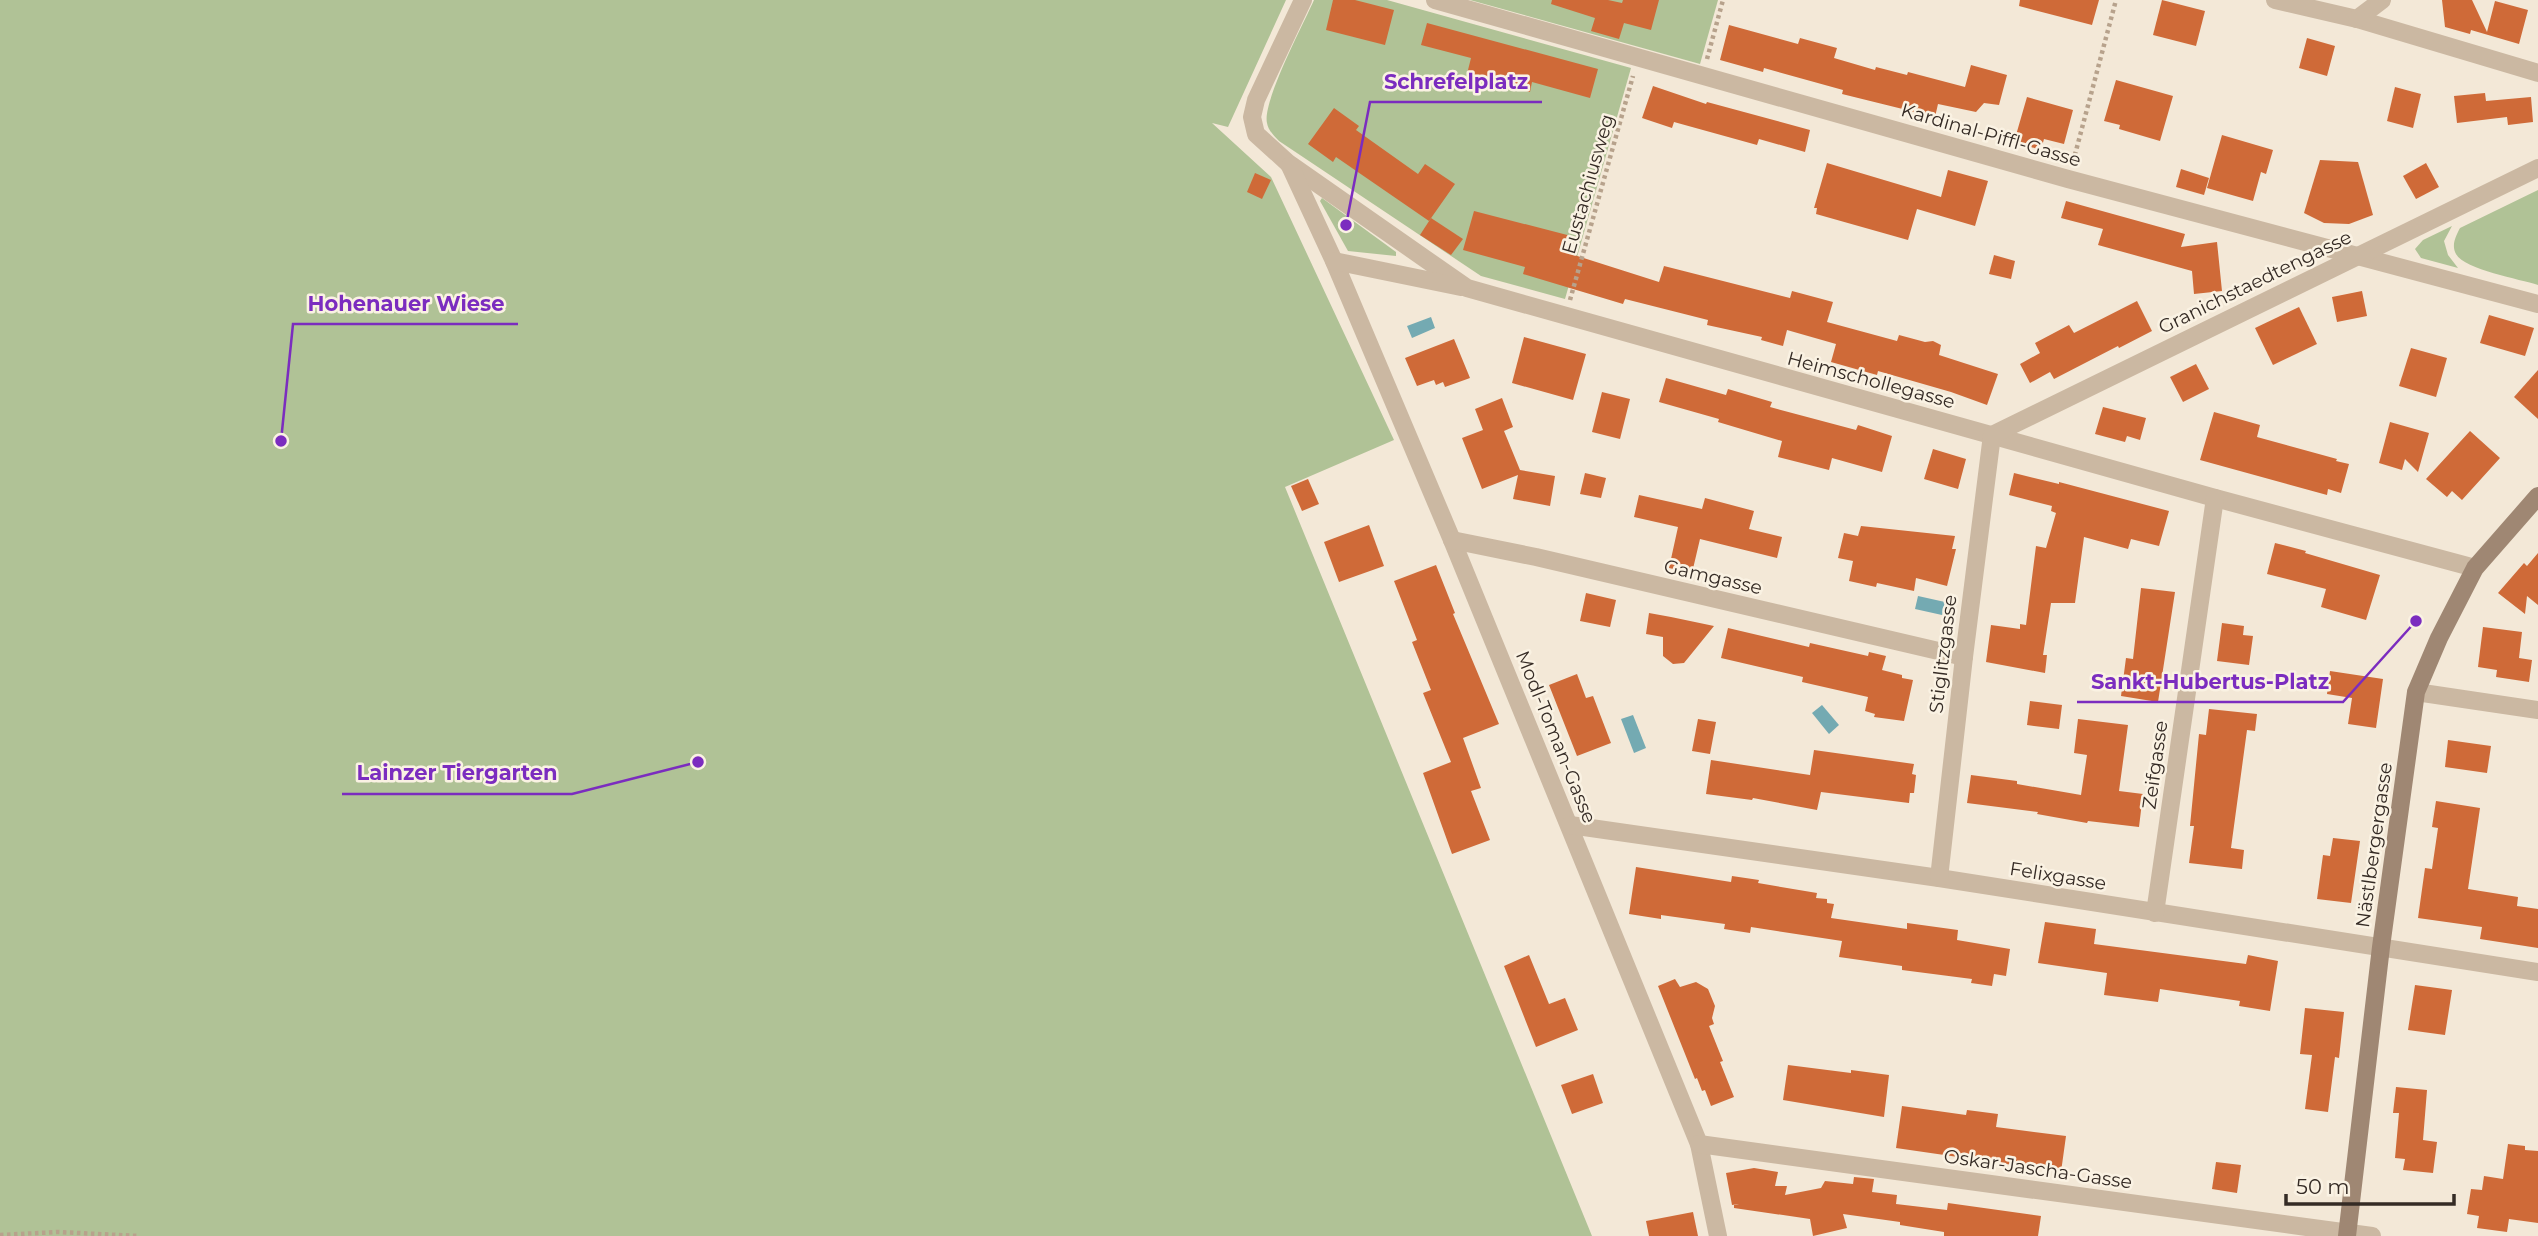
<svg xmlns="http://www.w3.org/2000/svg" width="2538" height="1236" font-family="Montserrat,sans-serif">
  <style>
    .green { fill: #b0c296 }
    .water { fill: #74aab2 }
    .building { fill: #cf6a38 }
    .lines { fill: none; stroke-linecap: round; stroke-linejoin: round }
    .path { stroke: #b7a28c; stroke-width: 4.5; stroke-dasharray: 3.5 3.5; stroke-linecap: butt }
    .street { stroke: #cbb8a2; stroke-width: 18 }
    .secondary { stroke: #9f8773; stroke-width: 18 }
    .labels { text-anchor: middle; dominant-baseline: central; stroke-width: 5; stroke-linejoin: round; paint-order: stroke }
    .street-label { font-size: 19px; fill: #352b25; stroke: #faf2e3 }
    .leader { fill: none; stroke: #7b2cbf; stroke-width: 2.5 }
    .callout-dot { fill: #7b2cbf; stroke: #faf2e3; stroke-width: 2.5 }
    .callout-label { font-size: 21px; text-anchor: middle; font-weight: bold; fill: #7b2cbf; stroke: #faf2e3; stroke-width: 5; stroke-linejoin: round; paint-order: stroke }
  </style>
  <rect width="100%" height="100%" fill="#f3e8d7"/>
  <g class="green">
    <path d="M0 0H1286L1228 127 1212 123 1271 177 1394 440 1285 487 1592 1236H0Z"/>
    <path d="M1314 0H1387L1631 68 1565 299 1481 276 1279 141C1274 136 1268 130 1267 123 1262 102 1304 23 1314 0Z"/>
    <path d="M1470 0H1718L1700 64Z"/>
    <path d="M2538 190V285C2520 279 2465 270 2456 254 2451 245 2456 236 2460 228Z"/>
    <path d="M1322 198 1396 252V256L1348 251 1320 201Z"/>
    <path d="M2452 226 2444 241 2448 255 2458 268 2421 258 2415 249 2423 240Z"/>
  </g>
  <g class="water">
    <path d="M1431 317 1435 328 1412 338 1407 326Z"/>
    <path d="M1918 596 1945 602 1942 615 1915 609Z"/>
    <path d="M1822 705 1839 725 1829 734 1812 713Z"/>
    <path d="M1633 715 1646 748 1634 753 1621 719Z"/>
  </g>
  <g class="building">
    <path d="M1333 0H1355L1394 10 1385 45 1326 30Z"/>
    <path d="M1552 0H1608L1622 3 1623 0H1659L1651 30 1624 23 1619 39 1591 31 1595 18 1551 4Z"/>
    <path d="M2020 0H2099L2092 25 2019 6Z"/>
    <path d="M2162 0 2205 11 2196 46 2153 35Z"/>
    <path d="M2442 0H2472L2487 32 2495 1 2528 10 2519 44 2471 30 2470 34 2445 27Z"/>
    <path d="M1427 23 1598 69 1590 98 1532 82 1530 92 1467 74 1471 58 1421 45Z"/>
    <path d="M1729 25 1798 44 1800 38 1837 48 1834 58 1875 70 1876 67 1907 75 1908 72 1965 87 1971 65 2007 75 1999 105 1984 103 1976 112 1938 104 1935 117 1842 94 1843 90 1764 68 1763 72 1720 60Z"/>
    <path d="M2307 38 2335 46 2327 76 2299 68Z"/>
    <path d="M2116 80 2173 96 2160 141 2119 129 2120 125 2104 121Z"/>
    <path d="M1653 86 1706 104 1707 102 1810 130 1805 152 1759 139 1757 145 1674 122 1672 128 1642 118Z"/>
    <path d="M2395 87 2421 94 2413 128 2387 121Z"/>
    <path d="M2485 93 2486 101 2531 97 2533 122 2508 125 2507 117 2457 123 2454 96Z"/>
    <path d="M2027 97 2073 110 2064 144 2044 139 2041 150 2014 142Z"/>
    <path d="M1334 108 1359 126 1356 130 1418 174 1425 164 1455 184 1429 221 1336 157 1333 162 1308 144Z"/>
    <path d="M2222 135 2273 150 2266 174 2261 172 2253 201 2207 188Z"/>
    <path d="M2320 160 2358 162 2373 215 2349 224 2324 223 2304 213Z"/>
    <path d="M1827 163 1941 197 1948 170 1988 181 1975 226 1917 209 1908 240 1816 214 1817 208H1814Z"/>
    <path d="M2426 163 2439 187 2416 199 2403 176Z"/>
    <path d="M2181 169 2209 178 2204 195 2176 187Z"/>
    <path d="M1255 173 1271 180 1262 199 1247 192Z"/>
    <path d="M2066 201 2185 234 2181 247 2217 242 2222 291 2194 294 2192 271 2098 245 2103 229 2061 218Z"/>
    <path d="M1474 211 1575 237 1571 254 1659 282 1664 266 1790 298 1792 291 1833 302 1827 322 1897 341 1899 335 1925 342 1933 341 1941 345 1939 355 1998 374 1987 405 1951 392 1878 371 1877 375 1831 362 1836 344 1787 330 1783 346 1761 340 1762 337 1707 325 1708 320 1625 299 1623 304 1523 274 1525 267 1463 250Z"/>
    <path d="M1431 218 1463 239 1451 255 1420 235Z"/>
    <path d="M1994 255 2015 261 2011 279 1989 274Z"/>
    <path d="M2362 291 2367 316 2337 322 2332 297Z"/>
    <path d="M2137 301 2152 331 2119 348 2118 346 2054 379 2050 372 2030 383 2020 364 2040 353 2035 343 2069 325 2074 333Z"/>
    <path d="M2299 307 2317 344 2273 365 2255 328Z"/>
    <path d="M2489 315 2534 328 2525 356 2480 343Z"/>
    <path d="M1524 337 1586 354 1573 400 1512 383Z"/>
    <path d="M1454 339 1470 378 1445 387 1443 382 1436 385 1434 380 1417 386 1405 358Z"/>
    <path d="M2411 348 2447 358 2436 397 2399 386Z"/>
    <path d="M2196 364 2209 389 2183 402 2170 377Z"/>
    <path d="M2538 370V419L2514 397Z"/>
    <path d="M1666 378 1726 395 1728 389 1772 402 1770 407 1856 430 1858 425 1892 436 1882 472 1832 458 1829 470 1778 457 1782 441 1718 422 1719 419 1659 402Z"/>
    <path d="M1602 392 1630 399 1620 439 1592 432Z"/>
    <path d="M1502 398 1513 427 1504 431 1520 470 1555 476 1550 506 1513 499 1518 475 1482 489 1462 438 1483 430 1475 409Z"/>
    <path d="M2103 407 2146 418 2140 440 2127 436 2125 442 2095 434Z"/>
    <path d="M2214 412 2260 425 2257 437 2337 459 2336 461 2349 464 2341 493 2328 489 2327 495 2200 460Z"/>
    <path d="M2390 422 2429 433 2418 472 2405 459 2402 470 2379 463Z"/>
    <path d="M2470 431 2500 458 2462 500 2452 491 2447 497 2426 479Z"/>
    <path d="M1933 449 1966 459 1958 489 1924 479Z"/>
    <path d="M1585 473 1606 478 1601 498 1580 494Z"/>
    <path d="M2014 473 2059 484V482L2169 511 2159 546 2131 539 2128 549 2084 537 2075 603H2051L2043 655H2047L2045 673 1986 662 1991 625 2020 629V624L2026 625 2036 546 2046 548 2056 513 2051 511 2052 506 2009 495Z"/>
    <path d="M1308 479 1319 504 1302 511 1291 486Z"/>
    <path d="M1639 495 1702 509 1705 498 1754 511 1749 529 1782 537 1777 558 1700 539 1692 573 1669 568 1678 527 1634 517Z"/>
    <path d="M1369 525 1384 566 1339 582 1324 542Z"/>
    <path d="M1861 526 1955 536 1952 549H1956L1947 586 1916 578 1914 591 1877 583 1876 587 1849 581 1853 561 1838 558 1844 533 1858 536Z"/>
    <path d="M2275 543 2306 551 2305 553 2380 575 2366 620 2321 607 2326 589 2267 574Z"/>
    <path d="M2538 553V605L2527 596 2525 614 2498 593 2524 563 2527 566Z"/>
    <path d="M1436 565 1455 613 1453 614 1499 724 1463 738 1481 788 1471 791 1490 840 1452 854 1423 773 1451 762 1423 693 1431 690 1412 642 1417 640 1394 581Z"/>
    <path d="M2141 588 2175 592 2158 702 2121 696 2126 658 2133 659Z"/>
    <path d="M1586 593 1616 600 1610 627 1580 621Z"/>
    <path d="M1649 613 1671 617 1714 626 1684 663 1673 664 1663 656V637L1646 634Z"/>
    <path d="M2222 623 2244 626 2243 635 2253 636 2249 665 2217 661Z"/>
    <path d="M2483 627 2522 632 2519 658 2532 660 2529 682 2496 677 2497 670 2478 667Z"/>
    <path d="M1728 628 1809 647 1810 643 1868 656 1869 652 1886 656 1882 670 1902 675V678L1913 680 1904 721 1874 717 1875 714 1865 711 1868 697 1802 682 1803 677 1721 658Z"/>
    <path d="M2330 671 2383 679 2376 728 2348 724 2352 698 2327 694Z"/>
    <path d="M1577 674 1586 698 1593 696 1611 743 1577 756 1549 685Z"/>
    <path d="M2030 701 2062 705 2059 729 2027 725Z"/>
    <path d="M2209 709 2257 714 2255 731 2247 730 2231 848 2244 850 2242 869 2189 863 2194 826H2190L2199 734 2206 735Z"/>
    <path d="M1698 719 1716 722 1710 754 1692 751Z"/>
    <path d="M2078 719 2128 725 2119 791 2143 794 2139 827 2088 821 2087 823 2037 814 2038 812 1967 803 1971 775 2017 781V784L2081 795 2087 755 2074 753Z"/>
    <path d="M2448 740 2491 746 2487 773 2445 767Z"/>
    <path d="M1814 750 1914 764 1912 774 1916 775 1914 793H1910L1909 803 1821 792 1817 810 1753 798 1752 800 1706 794 1711 760 1810 775Z"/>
    <path d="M2436 801 2480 808 2468 889 2518 897 2517 906 2538 909V948L2480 939 2482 927 2418 918 2425 868 2432 869 2438 828 2432 827Z"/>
    <path d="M2333 838 2360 841 2351 903 2317 899 2323 855 2330 856Z"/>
    <path d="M1636 867 1731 882 1732 876 1759 880 1758 883 1817 893 1816 898 1827 899V903L1834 904 1831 918 1907 929V923L1958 930 1957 940 2010 949 2006 976 1994 974 1992 986 1971 983 1972 979 1902 970V966L1839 957 1842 941 1751 927 1750 933 1724 929 1725 924 1661 915V919L1629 914Z"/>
    <path d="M2045 922 2096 929 2094 944 2246 964 2248 955 2278 961 2270 1011 2239 1006 2240 1001 2160 989 2158 1002 2104 995 2107 973 2038 963Z"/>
    <path d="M1529 955 1549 1004 1565 998 1578 1030 1536 1047 1504 966Z"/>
    <path d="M1675 979 1680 987 1696 982 1708 989 1715 1006 1712 1018 1714 1024 1709 1026 1723 1061 1720 1062 1734 1097 1711 1106 1705 1090 1702 1091 1697 1078 1695 1079 1658 986Z"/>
    <path d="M2415 985 2452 990 2445 1035 2408 1030Z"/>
    <path d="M2305 1008 2344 1012 2339 1058 2335 1057 2328 1112 2305 1109 2312 1055 2300 1054Z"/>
    <path d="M1788 1065 1851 1073V1070L1889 1075 1884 1117 1783 1100Z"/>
    <path d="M1593 1074 1603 1103 1572 1114 1561 1085Z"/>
    <path d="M2396 1087 2427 1090 2423 1140 2437 1142 2433 1173 2403 1170 2405 1159 2395 1158 2399 1113H2393Z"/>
    <path d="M1902 1106 1966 1115 1967 1110 1998 1114 1996 1127 2066 1136 2061 1172 1896 1148Z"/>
    <path d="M2508 1144 2525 1146V1150L2538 1151V1223L2509 1219 2507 1232 2477 1228 2479 1216 2467 1214 2471 1189 2482 1190 2484 1176 2503 1179Z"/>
    <path d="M2216 1162 2241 1165 2237 1193 2212 1189Z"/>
    <path d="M1754 1168 1778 1172 1775 1186H1787L1785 1195 1821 1188 1825 1181 1853 1184 1854 1177 1874 1179 1872 1192 1897 1195 1896 1204 1947 1210 1948 1203 2041 1216 2038 1236H1944V1232L1900 1225V1222L1843 1214 1847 1228 1813 1236 1810 1219 1734 1208V1205L1739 1204 1732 1205 1726 1173Z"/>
    <path d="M1693 1212 1698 1236H1649L1646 1221Z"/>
  </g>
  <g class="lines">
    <g class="path">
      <path d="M1707 59 1723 0"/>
      <path d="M2073 162 2116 0"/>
      <path d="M1570 300 1633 76"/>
      <path d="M0 1235 58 1232 139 1236"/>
    </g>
    <g class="street">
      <path d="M1303 0 1256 100 1252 117 1256 134 1288 163 1467 288 2215 498 2475 568"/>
      <path d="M1435 0 2068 179 2538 304"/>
      <path d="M2275 0 2357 19 2538 73"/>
      <path d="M2357 19 2382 0"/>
      <path d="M1290 166 1334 261 1452 540 1699 1144 1718 1236"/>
      <path d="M1334 261 1461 287"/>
      <path d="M1452 540 1536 557 1964 657"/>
      <path d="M2416 692 2538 710"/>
      <path d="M1570 825 1939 878 2538 972"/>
      <path d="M1939 878 1964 657 1992 435 2538 168"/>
      <path d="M2155 913 2215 498"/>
      <path d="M1699 1144 2372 1236"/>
    </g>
    <path class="secondary" d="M2347 1236 2381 947 2416 692 2439 638 2475 568 2538 496"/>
  </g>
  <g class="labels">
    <g class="street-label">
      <text transform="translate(1991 135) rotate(16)">Kardinal-Piffl-Gasse</text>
      <text transform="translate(1588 184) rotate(-74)">Eustachiusweg</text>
      <text transform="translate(2255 282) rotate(-26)">Granichstaedtengasse</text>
      <text transform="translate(1871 380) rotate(15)">Heimschollegasse</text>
      <text transform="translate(1713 577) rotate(13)">Gamgasse</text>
      <text transform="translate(1943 654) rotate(-83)">Stiglitzgasse</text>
      <text transform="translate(1556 737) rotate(68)">Modl-Toman-Gasse</text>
      <text transform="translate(2155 765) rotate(-82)">Zeifgasse</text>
      <text transform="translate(2374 845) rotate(-82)">Nästlbergergasse</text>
      <text transform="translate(2058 876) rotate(9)">Felixgasse</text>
      <text transform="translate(2038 1169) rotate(8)">Oskar-Jascha-Gasse</text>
    </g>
  </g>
  <path class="leader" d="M1346 225L1370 102H1542M281 441L293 324H518M2416 621L2343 702H2077M698 762L572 794H342"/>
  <g class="callout-dot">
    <circle cx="1346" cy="225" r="7"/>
    <circle cx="281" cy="441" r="7"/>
    <circle cx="2416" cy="621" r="7"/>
    <circle cx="698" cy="762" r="7"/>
  </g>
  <g class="callout-label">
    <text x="1456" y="89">Schrefelplatz</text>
    <text x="406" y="311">Hohenauer Wiese</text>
    <text x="2210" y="689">Sankt-Hubertus-Platz</text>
    <text x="457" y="780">Lainzer Tiergarten</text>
  </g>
  <path d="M2286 1194v10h168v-10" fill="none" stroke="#352b25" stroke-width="3.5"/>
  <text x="2296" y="1194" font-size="21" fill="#352b25" stroke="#faf2e3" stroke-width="5" paint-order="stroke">50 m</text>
</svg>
